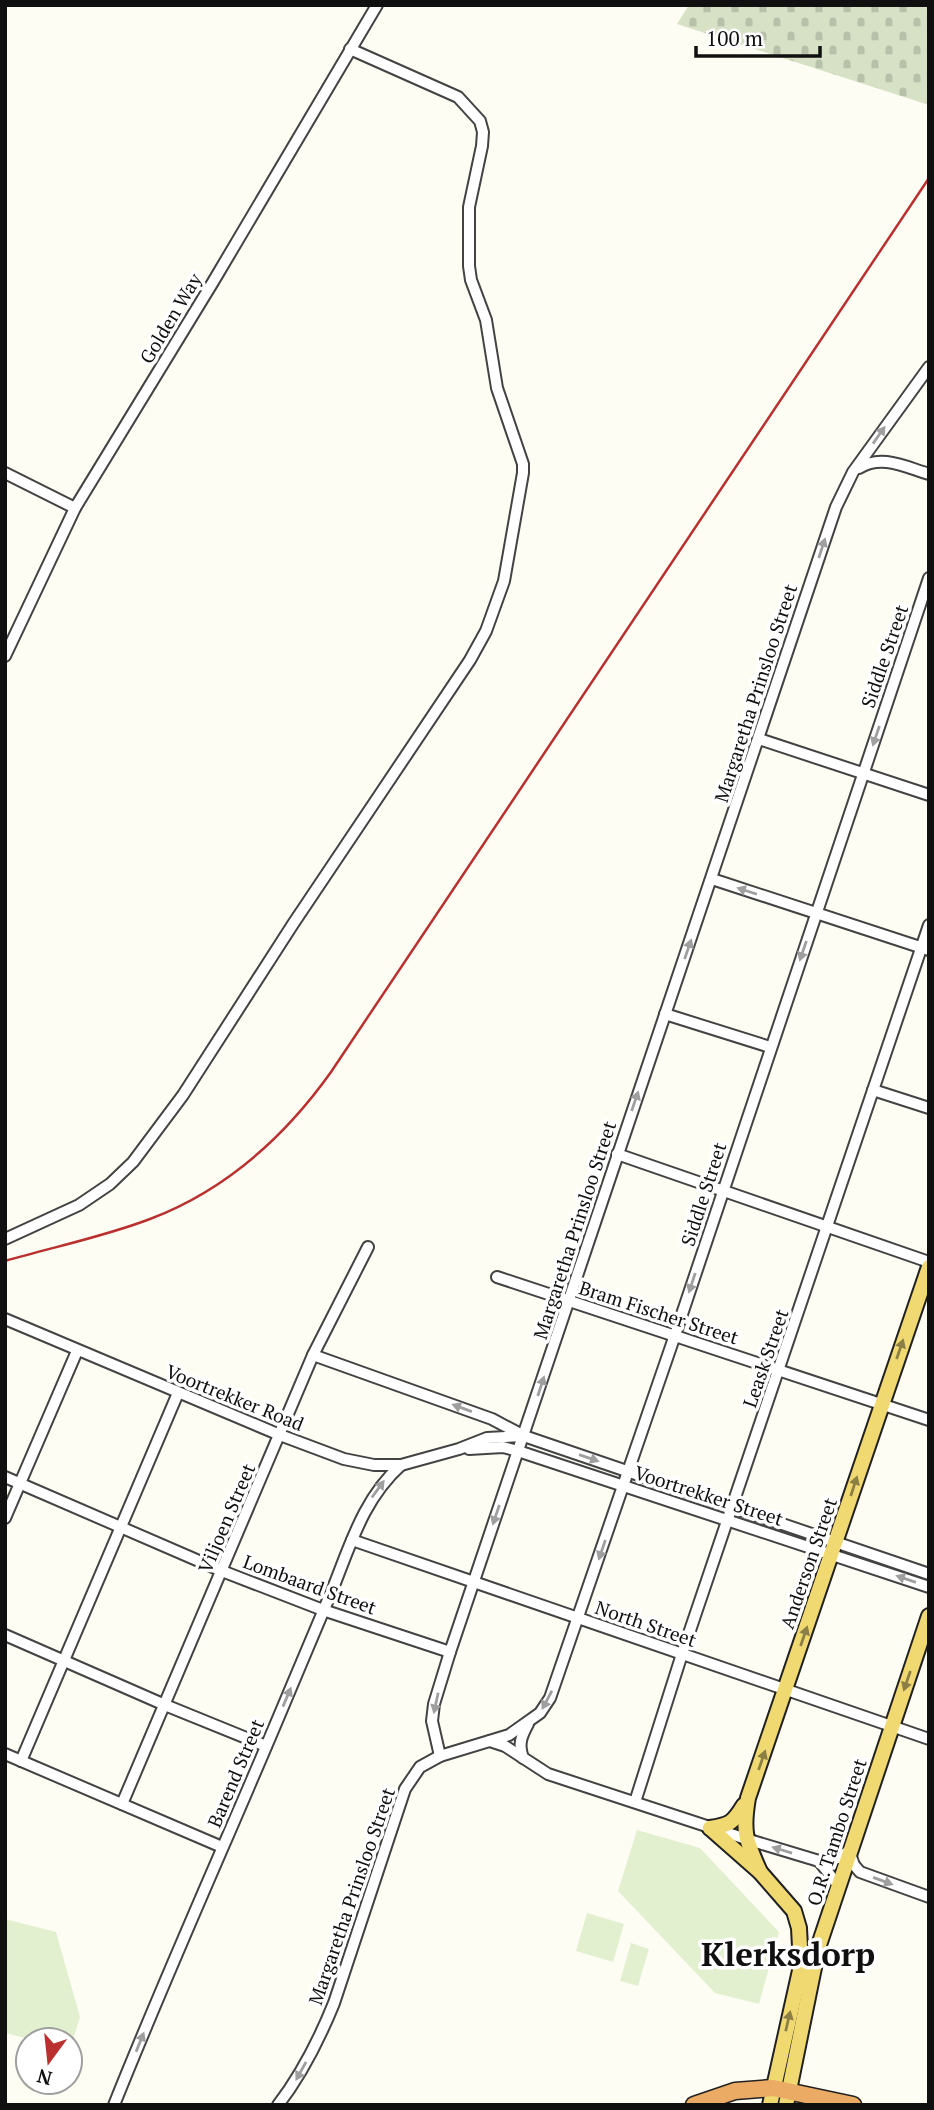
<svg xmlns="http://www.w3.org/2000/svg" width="934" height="2110" font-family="'PT Serif',serif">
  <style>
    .cemetery { fill: url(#cemetery-stones) }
    .pitch { fill: #e3f0d0 }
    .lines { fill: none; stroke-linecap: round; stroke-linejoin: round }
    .minor-casing { stroke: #434343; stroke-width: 14 }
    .major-casing { stroke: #212121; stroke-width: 18 }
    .highway-casing { stroke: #212121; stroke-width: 19 }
    .minor { stroke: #fff; stroke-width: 10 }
    .major { stroke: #f1d972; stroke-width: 14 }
    .highway { stroke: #ecab65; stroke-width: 16 }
    .rail { stroke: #ba302f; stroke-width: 2.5 }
    .oneway { fill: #9f9f9f }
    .oneway2 { fill: #8c7f46 }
    .labels { text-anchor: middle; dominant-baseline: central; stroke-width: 7; stroke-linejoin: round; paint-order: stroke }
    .street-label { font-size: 19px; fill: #101010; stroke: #fff }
    .town-label { font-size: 33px; font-weight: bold; fill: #101010; stroke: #fff }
  </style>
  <defs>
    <pattern id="cemetery-stones" width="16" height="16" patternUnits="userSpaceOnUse" patternTransform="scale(1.75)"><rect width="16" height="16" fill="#d6e1c5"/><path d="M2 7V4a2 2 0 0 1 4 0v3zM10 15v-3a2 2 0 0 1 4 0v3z" fill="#b7c0a8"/></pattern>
  </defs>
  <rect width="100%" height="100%" fill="#fefdf4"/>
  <path class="cemetery" d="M689 5H929V105L677 24Z"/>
  <g class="pitch">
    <path d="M637 1830 700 1848 779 1932 759 2004 715 1993 618 1891Z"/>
    <path d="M587 1913 624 1924 613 1962 576 1951Z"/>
    <path d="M5 1919 56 1932 80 2017 70 2049V2040H33L5 2033Z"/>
    <path d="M631 1943 649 1949 638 1986 620 1981Z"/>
  </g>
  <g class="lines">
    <g class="minor-casing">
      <g id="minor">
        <path d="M859 468C882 454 905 467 929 474"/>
        <path d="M5 473 75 508"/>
        <path d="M5 656 75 508 213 282 377 5"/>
        <path d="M759 739 929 795"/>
        <path d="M712 879 929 950"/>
        <path d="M665 1014 770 1047"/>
        <path d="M873 1090 929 1108"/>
        <path d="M617 1154 929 1262"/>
        <path d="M5 1239 79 1205 110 1184 133 1162 183 1095 293 924 470 660 486 631 504 581 523 473V464L497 388 486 320 471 280 469 266V207L482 146 483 132 480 121 458 97 350 49"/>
        <path d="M497 1277 929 1420"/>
        <path d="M5 1319 280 1435 344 1459 374 1465H401L459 1449 487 1438 523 1436"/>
        <path d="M313 1355 492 1419 524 1436 929 1574"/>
        <path d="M469 1449 503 1447 518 1451 929 1587"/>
        <path d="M5 1477 222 1571 323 1610 450 1652"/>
        <path d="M5 1518 77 1351"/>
        <path d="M352 1540 929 1739"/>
        <path d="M5 1635 165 1705 266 1746"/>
        <path d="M490 1741 505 1746 548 1774 746 1839 819 1861 838 1858 849 1851 854 1865 860 1872 929 1897"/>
        <path d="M5 1754 222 1847"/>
        <path d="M440 1756 432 1721 434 1704 450 1652C578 1270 709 890 836 507L853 472 929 367"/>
        <path d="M523 1758C518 1744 521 1737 528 1724"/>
        <path d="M21 1761 178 1393"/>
        <path d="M635 1802 682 1654 929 925"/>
        <path d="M122 1804 313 1355 368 1247"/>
        <path d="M819 1861 838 1885"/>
        <path d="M114 2105C170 1965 232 1829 290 1690 304 1656 319 1622 333 1588 351 1543 364 1498 401 1465"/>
        <path d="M278 2105C302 2074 319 2040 334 2003L405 1789 420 1767 440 1756 509 1735 540 1713 550 1698 675 1335 929 578"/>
      </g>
    </g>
    <g class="major-casing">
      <g id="major">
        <path d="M710 1828 760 1872 794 1911 799 1928 801 1966 770 2105"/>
        <path d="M710 1828C730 1825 733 1823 744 1805"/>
        <path d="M760 1872C746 1840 742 1833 748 1798L929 1267"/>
        <path d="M786 2105 818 1948 929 1616"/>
      </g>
    </g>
    <g class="highway-casing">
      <path id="highway" d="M694 2105 735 2091 773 2088 853 2105"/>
    </g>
    <use href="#minor" class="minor"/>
    <use href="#major" class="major"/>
    <use href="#highway" class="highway"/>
    <path class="rail" d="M5 1261C53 1247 103 1237 150 1219 226 1190 284 1138 331 1072L929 178"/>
  </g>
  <defs><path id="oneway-solid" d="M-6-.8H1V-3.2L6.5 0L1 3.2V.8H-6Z" transform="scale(1.75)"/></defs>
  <g class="oneway">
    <use href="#oneway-solid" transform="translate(879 435) rotate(-55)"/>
    <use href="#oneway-solid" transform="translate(822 548) rotate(-72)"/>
    <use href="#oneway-solid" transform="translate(876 736) rotate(109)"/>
    <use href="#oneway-solid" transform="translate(747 891) rotate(-162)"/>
    <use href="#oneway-solid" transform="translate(688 949) rotate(-71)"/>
    <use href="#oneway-solid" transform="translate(803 951) rotate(109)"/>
    <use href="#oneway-solid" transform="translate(635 1101) rotate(-71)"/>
    <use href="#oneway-solid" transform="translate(692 1283) rotate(108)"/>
    <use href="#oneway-solid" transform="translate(541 1386) rotate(-72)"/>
    <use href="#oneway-solid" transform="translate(462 1408) rotate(-160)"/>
    <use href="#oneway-solid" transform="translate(589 1458) rotate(19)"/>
    <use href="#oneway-solid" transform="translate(378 1489) rotate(-54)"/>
    <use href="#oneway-solid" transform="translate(496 1515) rotate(109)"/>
    <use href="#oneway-solid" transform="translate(602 1550) rotate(109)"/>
    <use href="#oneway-solid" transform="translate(906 1579) rotate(-161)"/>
    <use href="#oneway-solid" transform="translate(287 1697) rotate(-67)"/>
    <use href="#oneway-solid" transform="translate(547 1700) rotate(118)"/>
    <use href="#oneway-solid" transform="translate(436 1703) rotate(102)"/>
    <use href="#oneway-solid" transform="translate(782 1850) rotate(-163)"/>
    <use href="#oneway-solid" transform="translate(883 1881) rotate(20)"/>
    <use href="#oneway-solid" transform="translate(140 2042) rotate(-68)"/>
    <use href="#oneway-solid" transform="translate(301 2071) rotate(119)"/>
  </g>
  <g class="oneway2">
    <use href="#oneway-solid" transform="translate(900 1349) rotate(-71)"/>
    <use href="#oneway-solid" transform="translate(854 1486) rotate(-72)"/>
    <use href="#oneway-solid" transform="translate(804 1636) rotate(-71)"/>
    <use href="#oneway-solid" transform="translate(907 1681) rotate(109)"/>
    <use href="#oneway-solid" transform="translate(762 1760) rotate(-71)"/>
    <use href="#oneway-solid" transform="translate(788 2021) rotate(-77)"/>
  </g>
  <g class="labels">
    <g class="street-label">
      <text transform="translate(170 318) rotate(-59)">Golden Way</text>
      <text transform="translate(884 656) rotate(-71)">Siddle Street</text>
      <text transform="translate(755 693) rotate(-72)">Margaretha Prinsloo Street</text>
      <text transform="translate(703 1194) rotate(-72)">Siddle Street</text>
      <text transform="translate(574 1230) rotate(-72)">Margaretha Prinsloo Street</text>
      <text transform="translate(659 1312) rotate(18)">Bram Fischer Street</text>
      <text transform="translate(765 1358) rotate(-71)">Leask Street</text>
      <text transform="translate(235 1397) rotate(22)">Voortrekker Road</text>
      <text transform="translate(709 1495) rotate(18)">Voortrekker Street</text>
      <text transform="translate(226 1518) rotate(-67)">Viljoen Street</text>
      <text transform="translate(808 1563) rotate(-71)">Anderson Street</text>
      <text transform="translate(310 1584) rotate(20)">Lombaard Street</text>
      <text transform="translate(646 1623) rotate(19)">North Street</text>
      <text transform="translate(235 1773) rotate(-67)">Barend Street</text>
      <text transform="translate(836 1832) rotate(-72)">O.R. Tambo Street</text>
      <text transform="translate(351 1896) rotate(-71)">Margaretha Prinsloo Street</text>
    </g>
    <g class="town-label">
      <text x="788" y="1953">Klerksdorp</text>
    </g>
  </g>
  <rect width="934" height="2110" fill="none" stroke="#101010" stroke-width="14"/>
  <g transform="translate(49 2061) rotate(195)"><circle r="33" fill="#ffffff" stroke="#9f9f9f" stroke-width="2"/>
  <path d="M0-5L12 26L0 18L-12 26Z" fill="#ba302f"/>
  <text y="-10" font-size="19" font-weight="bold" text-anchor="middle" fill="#101010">N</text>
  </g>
  <path d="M696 46v10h124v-10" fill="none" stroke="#101010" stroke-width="3.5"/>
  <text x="706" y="46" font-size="21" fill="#101010" stroke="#ffffff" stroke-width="5" paint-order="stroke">100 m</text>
</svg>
